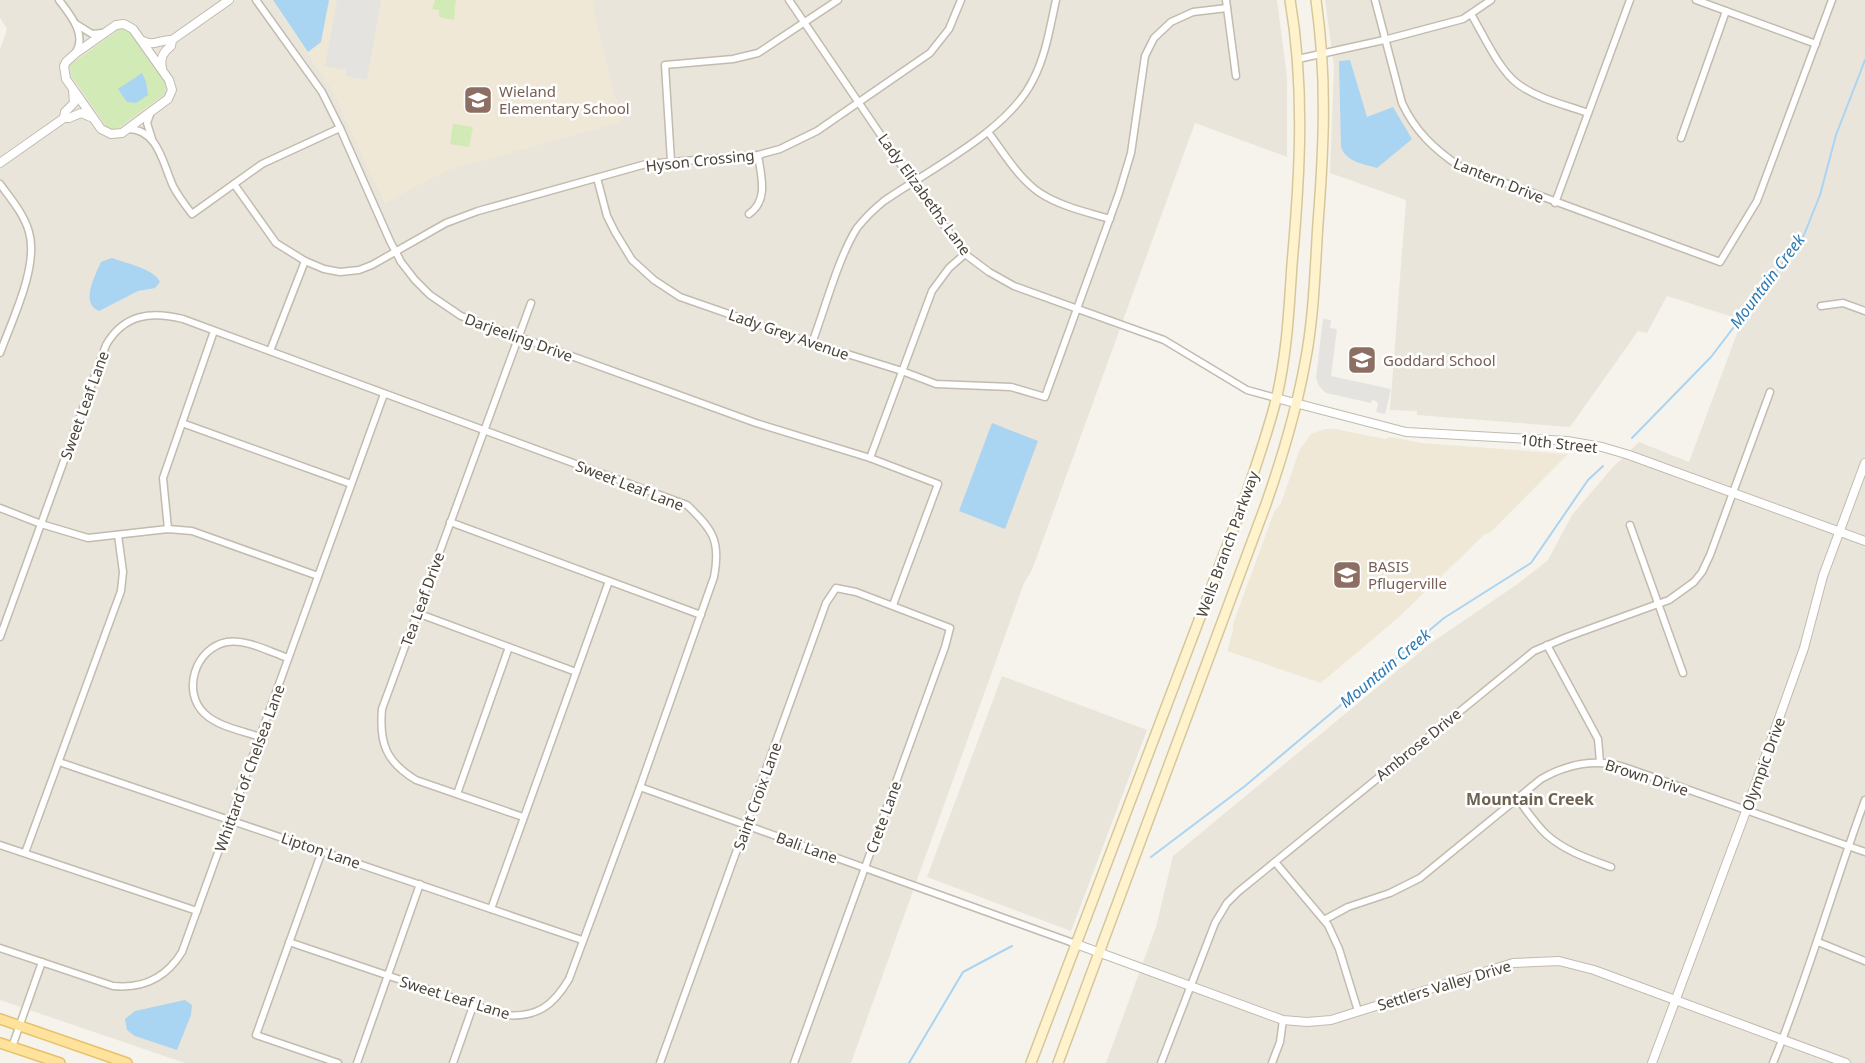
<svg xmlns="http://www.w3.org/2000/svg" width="1865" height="1063" font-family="'Noto Sans',sans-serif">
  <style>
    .residential { fill: #eae5da }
    .education { fill: #efe8d6 }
    .green { fill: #d2eab5 }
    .parking { fill: #e5e3e0 }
    .water { fill: #a9d4f2 }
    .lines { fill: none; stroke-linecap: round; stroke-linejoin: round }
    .stream { stroke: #a9d4f2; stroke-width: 2 }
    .minor-casing { stroke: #c2bbae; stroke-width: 9 }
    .tertiary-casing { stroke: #c2bbae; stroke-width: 10 }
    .secondary-casing { stroke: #d6c79b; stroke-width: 12 }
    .primary-casing { stroke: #e6c16a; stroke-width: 12 }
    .minor { stroke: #fff; stroke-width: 6 }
    .tertiary { stroke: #fff; stroke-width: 8 }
    .secondary { stroke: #fff3cd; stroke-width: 9 }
    .primary { stroke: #ffe39c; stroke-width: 9 }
    .labels { text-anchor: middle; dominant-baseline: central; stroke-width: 5; stroke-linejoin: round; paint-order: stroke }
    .education-label { font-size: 15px; fill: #785e54; stroke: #fff; text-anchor: start }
    .street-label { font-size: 15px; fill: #4b4439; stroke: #fff }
    .water-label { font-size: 16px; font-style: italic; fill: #2e7ab2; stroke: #fff }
    .neighbourhood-label { font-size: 16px; font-weight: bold; fill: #6e6250; stroke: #fff }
  </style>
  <rect width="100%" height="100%" fill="#f6f3ec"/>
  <g class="residential">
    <path d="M0 0H1277L1287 77V157L1195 123 1032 570 1024 583 851 1063H185L0 1000V49L7 29 0 18Z"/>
    <path d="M1325 0H1865V1063H1106L1156 927 1173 856 1431 643 1519 583 1548 560 1572 515 1612 468 1639 442 1689 462 1742 320 1667 296 1647 333 1638 331 1570 427 1417 415V411L1390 410 1406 200 1330 173 1334 66Z"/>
    <path d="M1002 676 1147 730 1071 931 927 877Z"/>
  </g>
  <g class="education">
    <path d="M271 0H593L595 17 614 94 620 107 621 122 451 169 411 188 385 204 331 88Z"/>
    <path d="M1325 429H1335L1385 439 1390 437 1422 443 1568 454 1491 532 1485 534 1399 617 1321 683 1227 651 1233 631V624L1274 512 1281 503 1300 449 1311 434Z"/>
  </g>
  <g class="green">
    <path d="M435 0H456L455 7 452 8 455 9 454 20 439 17V10L432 9Z"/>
    <path d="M120 29 127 30 131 33 166 84 165 94 115 130 107 127 71 75 70 65Z"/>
    <path d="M453 124 473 127 469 147 450 144Z"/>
  </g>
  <g class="parking">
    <path d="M337 0H381L367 80 346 76V70L325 66Z"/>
    <path d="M1323 319 1331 320 1330 328 1337 329 1331 376 1391 389 1385 414 1376 412 1378 404 1376 401 1372 400 1371 403 1326 393 1319 386 1316 378Z"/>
  </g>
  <g class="water">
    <path d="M273 0H329L321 42 308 52Z"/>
    <path d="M1350 60 1367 117 1393 107 1412 139 1377 168C1364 164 1346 162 1341 147L1339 61Z"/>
    <path d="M142 73 146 82 148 95 136 103 127 102 118 89Z"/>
    <path d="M112 258C125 263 155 269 160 282L155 288 138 291 99 311C80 303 95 276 101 262Z"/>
    <path d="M992 423 1038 441 1005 529 959 511Z"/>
    <path d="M185 1000 192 1005 191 1015 177 1050 135 1036 127 1030 125 1019 135 1011Z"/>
  </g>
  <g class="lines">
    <g class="stream">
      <path d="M1632 438 1711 357 1804 235 1820 195 1836 135 1865 60"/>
      <path d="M1151 857 1245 786 1444 618 1531 563 1588 480 1603 466"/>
      <path d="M909 1063 963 972 1012 946"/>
    </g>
    <g class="minor-casing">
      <g id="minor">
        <path d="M59 0C70 15 87 34 76 52"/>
        <path d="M256 0 322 92 340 128 390 241 401 262 415 280 430 295 461 316 756 423 870 458 938 484 893 605"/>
        <path d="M789 0 912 181 965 254 989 272 1014 286 1164 340 1247 390 1276 398"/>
        <path d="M1226 0 1236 76"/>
        <path d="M1375 0 1402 103C1415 131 1434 149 1459 166L1720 262 1757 201 1832 0"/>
        <path d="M1696 0 1816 44"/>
        <path d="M1471 14C1484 36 1499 70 1518 84 1538 99 1566 105 1588 113"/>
        <path d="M76 24 92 34 102 33"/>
        <path d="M1298 59 1384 40 1463 19 1491 0"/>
        <path d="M151 112 147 123 152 139"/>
        <path d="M128 129C158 129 163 164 173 186 178 196 185 205 192 214L262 164 340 128"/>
        <path d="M988 132C1004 153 1018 178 1040 193 1060 206 1086 212 1110 219"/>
        <path d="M1681 138 1726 11"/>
        <path d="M671 161 665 65 733 59 758 53 838 0"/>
        <path d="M597 178 607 216 615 232 632 260 654 280 680 297 812 343 902 371 936 384 1011 387 1045 397 1119 193 1131 153 1145 56 1154 38 1171 22 1193 12 1227 8"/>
        <path d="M0 184C11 199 24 214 29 232 39 266 12 320 0 353"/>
        <path d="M234 184 276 243 305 261 324 269 340 272 359 270 372 265 446 223 478 211 646 164 758 155 780 149 817 131 930 53 949 29 961 0"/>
        <path d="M1555 203 1630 0"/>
        <path d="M749 214C769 200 761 176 758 155"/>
        <path d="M1821 306 1843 303 1865 311"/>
        <path d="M812 343C825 309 838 258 857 228 865 218 874 209 884 201 930 169 1008 131 1033 80 1046 55 1050 27 1056 0"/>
        <path d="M270 351 305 261"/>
        <path d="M182 423 351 484"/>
        <path d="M870 458 932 291 949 268 965 254"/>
        <path d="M0 508 41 524 88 538 168 529 192 531 318 576"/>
        <path d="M450 522 701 615"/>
        <path d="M1630 525 1683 673"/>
        <path d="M168 529 163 478 214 331"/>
        <path d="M417 613 576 672"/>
        <path d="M0 637 106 345C124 314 151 311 183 319L687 505C713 530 721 541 714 577L640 787 569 979C553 1006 537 1018 504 1015L289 942"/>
        <path d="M1547 645 1598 739 1600 762"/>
        <path d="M260 737C243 731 219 727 205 714 181 692 195 648 227 642 247 639 270 652 288 658"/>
        <path d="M59 762 582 940"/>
        <path d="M640 787 1076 944"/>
        <path d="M457 794 509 647"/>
        <path d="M1517 798C1527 811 1536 825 1547 835 1565 851 1589 859 1611 867"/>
        <path d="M523 817 416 780C386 762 379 743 382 709L531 303"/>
        <path d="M0 845 197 911"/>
        <path d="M322 851 256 1035 338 1063"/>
        <path d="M25 853 121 591 123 572 118 535"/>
        <path d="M1275 862 1328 925 1339 949 1358 1011"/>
        <path d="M491 909 609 581"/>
        <path d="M1324 920 1348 907 1390 893 1420 878 1541 779C1567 764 1594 758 1624 767L1865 852"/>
        <path d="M1818 942 1865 961"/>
        <path d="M0 948 113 986C143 989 166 978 182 952L384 394"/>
        <path d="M12 1047 42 962"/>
        <path d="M357 1063 420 884"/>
        <path d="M453 1063 473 1006"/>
        <path d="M660 1063 826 603 836 588 856 592 950 628 945 647 794 1063"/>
        <path d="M1161 1063 1215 923 1227 903 1238 892 1534 651 1567 637 1669 600 1694 582 1702 572 1710 555 1770 392"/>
        <path d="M1272 1063 1280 1042 1283 1020"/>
        <path d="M1773 1063C1808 977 1833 887 1865 800"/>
      </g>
    </g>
    <g class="tertiary-casing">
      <g id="tertiary">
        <path d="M124 24 133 29 169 80 172 90 168 99 122 133 111 134 101 129 66 79 64 66 66 62 76 53 116 25Z"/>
        <path d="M143 41C154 47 161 39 172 40L229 0"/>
        <path d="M162 68C160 58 163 52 171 46L172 40"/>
        <path d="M64 118 65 112 74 103 73 90"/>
        <path d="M0 163 64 118H69L81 113 93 118"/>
        <path d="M1276 398 1406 432 1567 441 1602 447 1629 455 1865 541"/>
        <path d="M1076 944 1283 1020 1307 1022 1331 1020 1513 963 1559 961 1594 970 1846 1063"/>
        <path d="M1652 1063 1746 811 1804 648 1823 576 1865 463"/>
      </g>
    </g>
    <g class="secondary-casing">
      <g id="secondary">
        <path d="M1031 1063 1243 504C1255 469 1267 435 1276 400 1287 355 1289 309 1292 264 1300 175 1305 88 1290 0"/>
        <path d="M1058 1063 1266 504C1282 458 1296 412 1305 363 1314 317 1315 269 1318 223 1324 146 1327 77 1316 0"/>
      </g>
    </g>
    <g class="primary-casing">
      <g id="primary">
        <path d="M0 1019 127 1063"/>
        <path d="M0 1043 60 1063"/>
      </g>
    </g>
    <use href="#minor" class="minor"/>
    <use href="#tertiary" class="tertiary"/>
    <use href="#secondary" class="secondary"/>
    <use href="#primary" class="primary"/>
  </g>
  <defs>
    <g id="school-square" transform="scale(1.5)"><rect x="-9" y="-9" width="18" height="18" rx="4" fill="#8d6e63" stroke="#fff"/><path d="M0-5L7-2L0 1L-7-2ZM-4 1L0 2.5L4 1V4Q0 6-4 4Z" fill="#fff"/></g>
  </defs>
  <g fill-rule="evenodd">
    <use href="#school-square" x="478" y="100"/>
    <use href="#school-square" x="1362" y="360"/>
    <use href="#school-square" x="1347" y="575"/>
  </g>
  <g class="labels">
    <g class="education-label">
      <text x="499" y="91">Wieland<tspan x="499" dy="17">Elementary School</tspan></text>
      <text x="1383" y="360">Goddard School</text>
      <text x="1368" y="566">BASIS<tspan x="1368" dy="17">Pflugerville</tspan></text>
    </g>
    <g class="street-label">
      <text transform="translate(700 160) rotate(-6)">Hyson Crossing</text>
      <text transform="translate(1499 180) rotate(22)">Lantern Drive</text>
      <text transform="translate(925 194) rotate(54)">Lady Elizabeths Lane</text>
      <text transform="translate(789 334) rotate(19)">Lady Grey Avenue</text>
      <text transform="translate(519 337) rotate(20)">Darjeeling Drive</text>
      <text transform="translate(84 405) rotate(-70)">Sweet Leaf Lane</text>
      <text transform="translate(1559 443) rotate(6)">10th Street</text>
      <text transform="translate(630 485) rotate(21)">Sweet Leaf Lane</text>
      <text transform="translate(1227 544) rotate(-70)">Wells Branch Parkway</text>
      <text transform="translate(422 599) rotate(-70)">Tea Leaf Drive</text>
      <text transform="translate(1418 744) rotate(-39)">Ambrose Drive</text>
      <text transform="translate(1763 764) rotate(-70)">Olympic Drive</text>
      <text transform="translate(249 768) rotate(-70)">Whittard of Chelsea Lane</text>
      <text transform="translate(1647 777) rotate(18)">Brown Drive</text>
      <text transform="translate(757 796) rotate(-70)">Saint Croix Lane</text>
      <text transform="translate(883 817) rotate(-70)">Crete Lane</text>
      <text transform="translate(807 847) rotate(20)">Bali Lane</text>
      <text transform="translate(321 850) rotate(19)">Lipton Lane</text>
      <text transform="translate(1444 985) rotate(-17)">Settlers Valley Drive</text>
      <text transform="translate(455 997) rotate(17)">Sweet Leaf Lane</text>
    </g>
    <g class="water-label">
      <text transform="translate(1767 281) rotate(-53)">Mountain Creek</text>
      <text transform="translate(1385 668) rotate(-40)">Mountain Creek</text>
    </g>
    <g class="neighbourhood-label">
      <text x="1530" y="799">Mountain Creek</text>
    </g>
  </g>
</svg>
